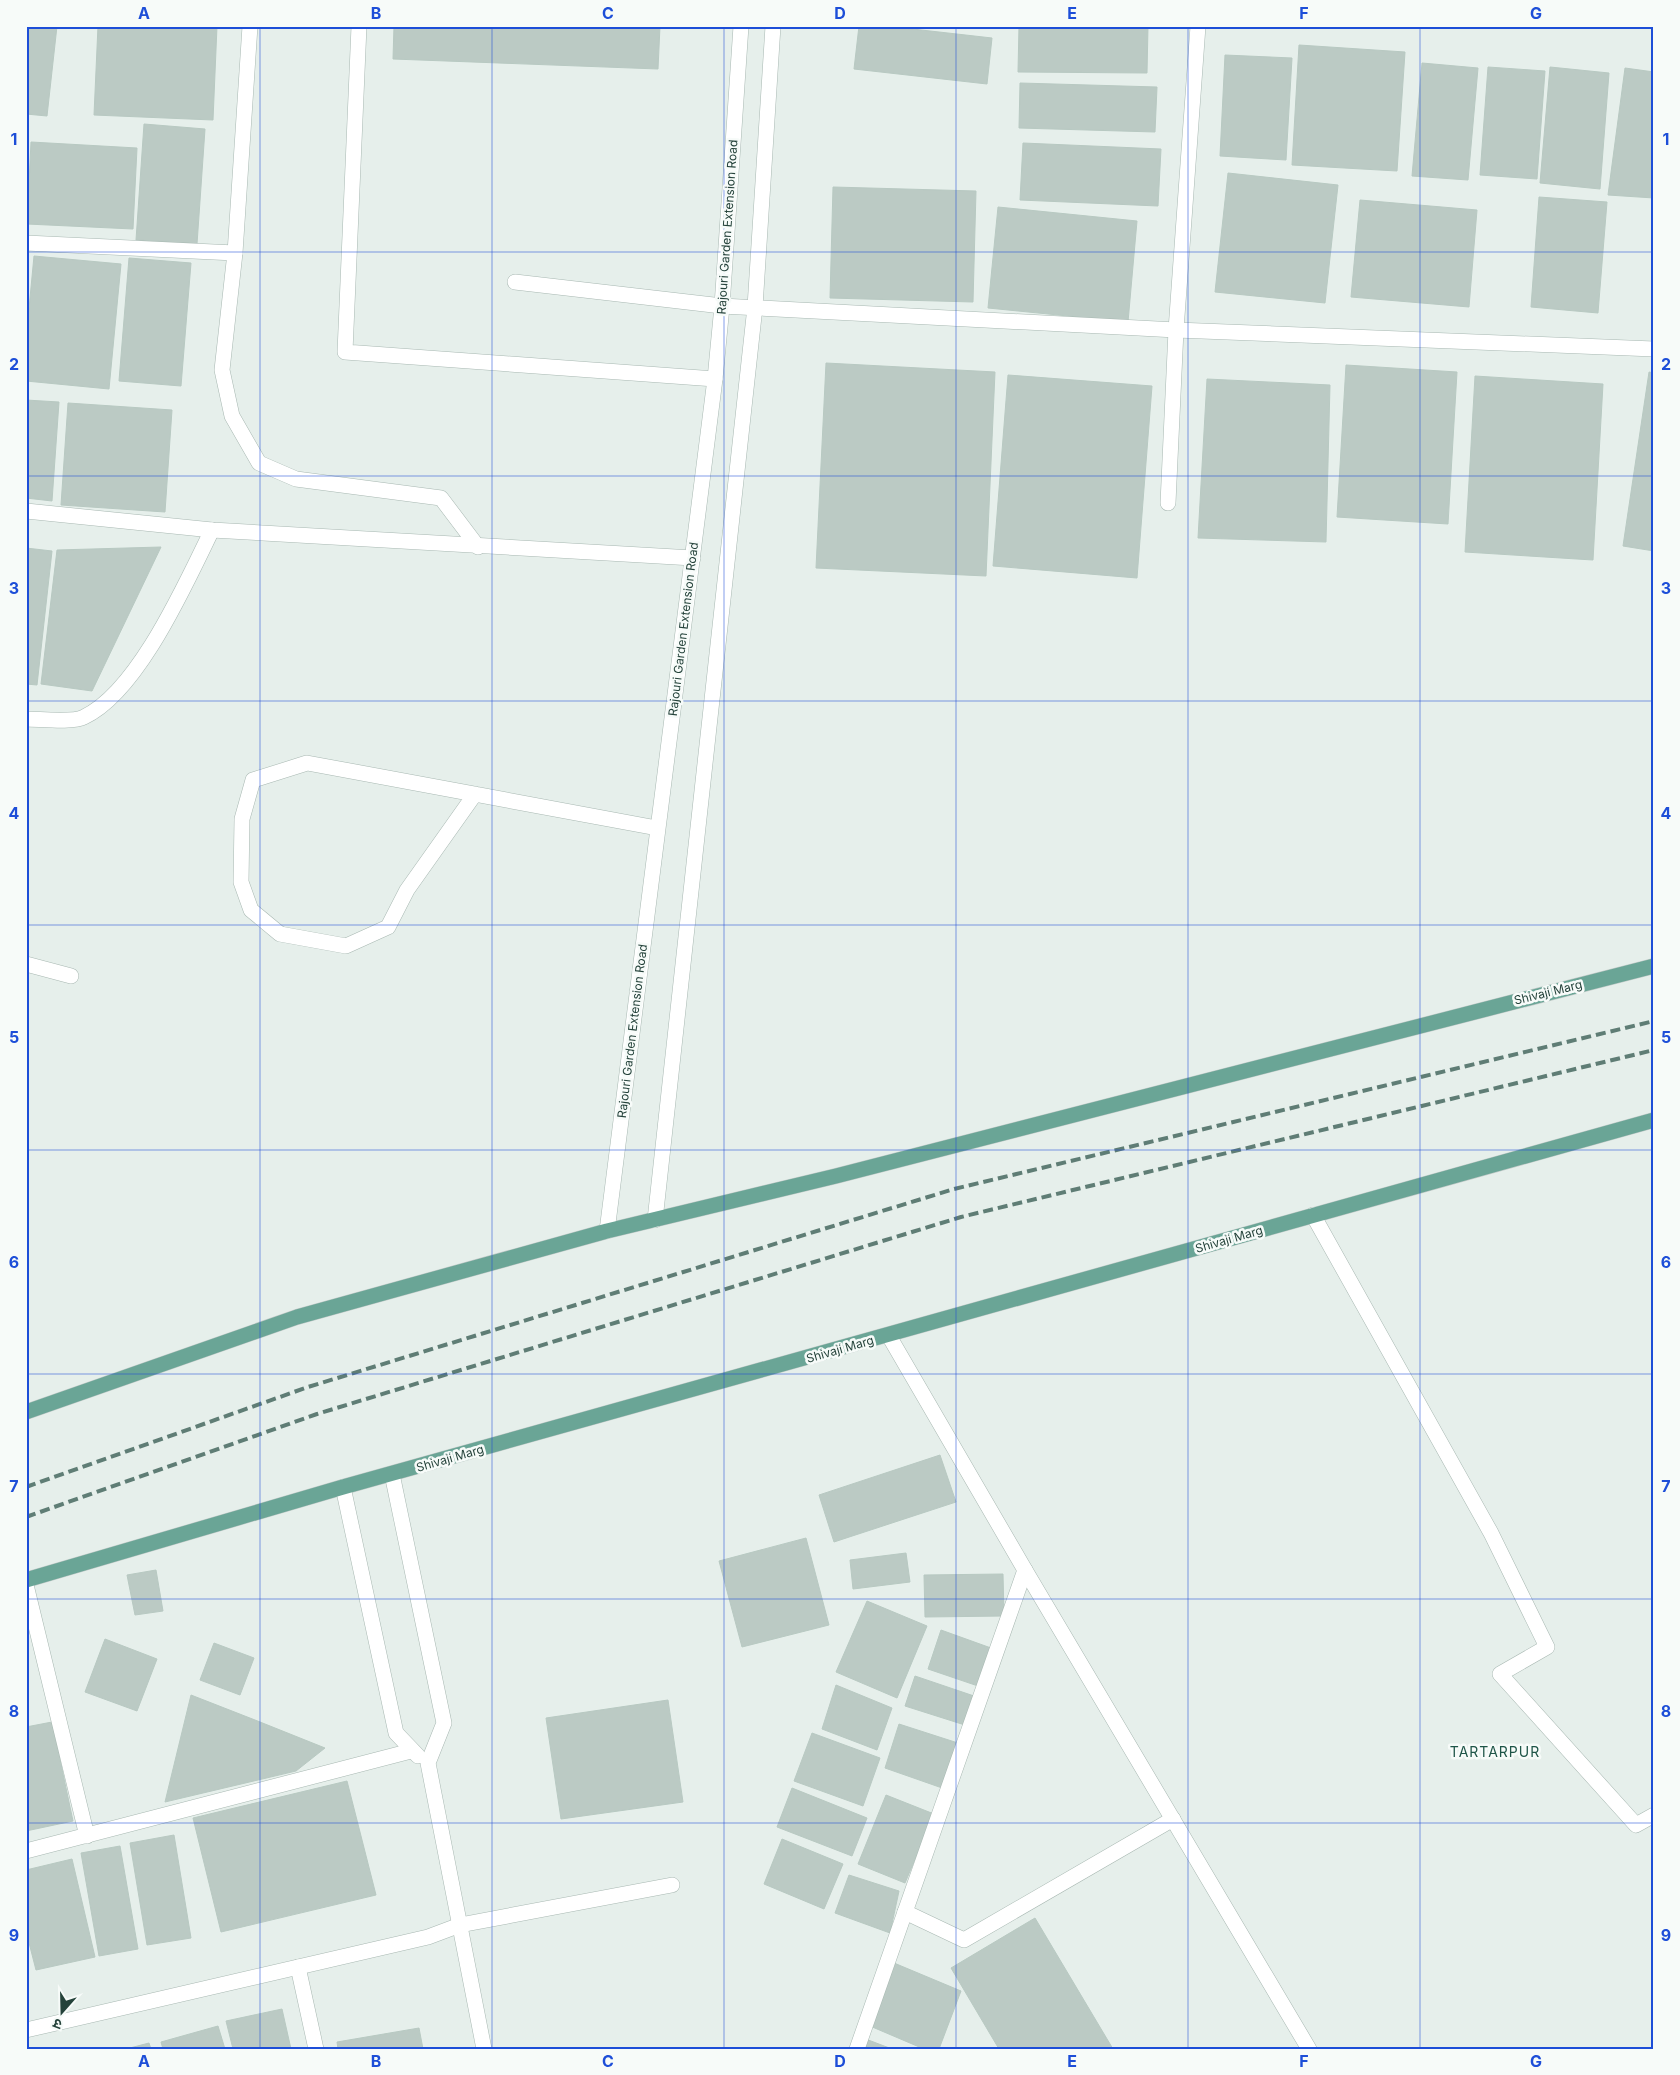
<svg xmlns="http://www.w3.org/2000/svg" width="1680" height="2075" font-family="Inter,'Noto Sans Devanagari',sans-serif">
  <style>
    .building { fill: #bbcac4; stroke: #b8c9c2 }
    .lines { fill: none; stroke-linecap: round; stroke-linejoin: round }
    .minor-casing { stroke: #a8b8b2; stroke-width: 16 }
    .major-casing { stroke: #c2cac8; stroke-width: 16 }
    .minor { stroke: #fff; stroke-width: 15 }
    .major { stroke: #6aa596; stroke-width: 15 }
    .rail { stroke: #5f7d75; stroke-width: 4; stroke-dasharray: 10 5; stroke-linecap: butt }
    .grid { fill: none; stroke: #1d4ed8; stroke-width: 1; stroke-opacity: 0.55 }
    .labels { text-anchor: middle; dominant-baseline: central; stroke-width: 5; stroke-linejoin: round; paint-order: stroke }
    .street-label { font-size: 12px; fill: #24423a; stroke: #f7fbf9 }
    .neighbourhood-label { font-size: 14px; letter-spacing: 1px; fill: #1f5548; stroke: #f7fbf9 }
    .neatline { fill: none; stroke: #1d4ed8; stroke-width: 2 }
    .grid-label { font-size: 16px; text-anchor: middle; font-weight: bold; fill: #1d4ed8 }
  </style>
  <rect width="100%" height="100%" fill="#e6efeb"/>
  <g class="building">
    <path d="M26 26H57L47 116 26 114Z"/>
    <path d="M98 26H217L213 120 94 115Z"/>
    <path d="M394 26H660L658 69 393 59Z"/>
    <path d="M859 26H886L992 38 987 84 854 69Z"/>
    <path d="M1019 26H1148L1147 73 1018 72Z"/>
    <path d="M1299 45 1405 52 1397 171 1292 165Z"/>
    <path d="M1225 55 1292 58 1286 160 1220 156Z"/>
    <path d="M1422 63 1478 68 1468 180 1412 176Z"/>
    <path d="M1488 67 1545 71 1537 179 1480 175Z"/>
    <path d="M1550 67 1609 73 1600 189 1540 183Z"/>
    <path d="M1625 68 1654 72V198L1608 195Z"/>
    <path d="M1020 83 1157 87 1155 132 1019 128Z"/>
    <path d="M144 124 205 129 197 244 136 240Z"/>
    <path d="M31 142 137 148 133 229 27 224Z"/>
    <path d="M1023 143 1161 149 1158 206 1020 200Z"/>
    <path d="M1228 173 1338 185 1325 303 1215 292Z"/>
    <path d="M833 187 976 191 973 302 830 298Z"/>
    <path d="M1539 197 1607 202 1598 313 1531 307Z"/>
    <path d="M1360 200 1477 210 1469 307 1351 297Z"/>
    <path d="M998 207 1137 221 1128 322 988 308Z"/>
    <path d="M34 256 121 264 109 389 26 381V340Z"/>
    <path d="M129 258 191 263 181 386 119 381Z"/>
    <path d="M826 363 995 372 986 576 816 568Z"/>
    <path d="M1346 365 1457 372 1448 524 1337 517Z"/>
    <path d="M1649 372 1654 373V551L1623 546Z"/>
    <path d="M1008 375 1152 386 1137 578 993 566Z"/>
    <path d="M1475 376 1603 384 1593 560 1465 552Z"/>
    <path d="M1207 379 1330 385 1326 542 1198 538Z"/>
    <path d="M26 400 59 402 52 501 26 498Z"/>
    <path d="M68 403 172 410 165 512 61 505Z"/>
    <path d="M161 547 92 691 41 684 57 550Z"/>
    <path d="M26 548 52 551 37 685 26 684Z"/>
    <path d="M940 1455 956 1502 834 1542 819 1495Z"/>
    <path d="M806 1538 829 1625 742 1647 719 1561Z"/>
    <path d="M906 1553 910 1582 853 1589 850 1560Z"/>
    <path d="M156 1570 163 1611 135 1615 127 1575Z"/>
    <path d="M1003 1574 1004 1616 925 1617 924 1575Z"/>
    <path d="M867 1601 927 1626 897 1698 836 1672Z"/>
    <path d="M941 1630 991 1648 978 1686 928 1669Z"/>
    <path d="M105 1639 157 1659 137 1711 85 1692Z"/>
    <path d="M214 1643 254 1658 240 1695 200 1680Z"/>
    <path d="M915 1676 977 1697 968 1726 905 1706Z"/>
    <path d="M836 1685 892 1708 877 1750 822 1729Z"/>
    <path d="M191 1695 255 1720 325 1748 296 1771 165 1802Z"/>
    <path d="M668 1700 683 1802 561 1819 546 1718Z"/>
    <path d="M52 1722 73 1821 26 1831V1727Z"/>
    <path d="M899 1724 961 1744 945 1789 885 1768Z"/>
    <path d="M812 1733 880 1758 863 1806 794 1781Z"/>
    <path d="M347 1781 376 1895 221 1932 193 1818Z"/>
    <path d="M792 1788 867 1818 852 1856 777 1827Z"/>
    <path d="M886 1795 934 1814 905 1883 858 1864Z"/>
    <path d="M174 1835 191 1938 147 1945 130 1843Z"/>
    <path d="M782 1839 843 1864 824 1909 764 1884Z"/>
    <path d="M120 1846 138 1949 99 1956 81 1853Z"/>
    <path d="M72 1859 95 1957 36 1970 26 1931V1870Z"/>
    <path d="M849 1875 899 1891 890 1933 835 1913Z"/>
    <path d="M1035 1918 1113 2049H999L951 1968Z"/>
    <path d="M894 1963 961 1991 939 2049H924L870 2026Z"/>
    <path d="M282 2009 291 2049H233L226 2021Z"/>
    <path d="M218 2026 225 2049H163L161 2042Z"/>
    <path d="M419 2028 423 2049H338L337 2042Z"/>
    <path d="M863 2038 892 2049H859Z"/>
    <path d="M149 2043 151 2049H126Z"/>
  </g>
  <g class="lines">
    <g class="minor-casing">
      <g id="minor">
        <path d="M250 26 235 253 222 370 232 416 259 463 296 479 441 498 478 547"/>
        <path d="M359 26 345 352 715 379"/>
        <path d="M26 243 235 253"/>
        <path d="M515 282 722 306 1176 330 1654 349"/>
        <path d="M1168 503 1176 330 1198 26"/>
        <path d="M26 511 212 530 693 558"/>
        <path d="M26 719C40 719 73 723 84 717 138 692 186 583 212 530"/>
        <path d="M475 794 407 890 388 927 346 946 280 934 251 910 241 882 242 819 253 780 307 763 657 828"/>
        <path d="M26 964 71 976"/>
        <path d="M1313 1215 1491 1533 1547 1647 1500 1674 1636 1825 1654 1815"/>
        <path d="M655 1220 755 307 773 26"/>
        <path d="M607 1231 715 379 722 306 741 26"/>
        <path d="M889 1336 1025 1570 1309 2049"/>
        <path d="M392 1474 444 1723 428 1763 484 2049"/>
        <path d="M343 1487 396 1733 418 1756"/>
        <path d="M26 1585 87 1836"/>
        <path d="M26 1851 411 1751"/>
        <path d="M905 1912 964 1940 1173 1819"/>
        <path d="M298 1967 316 2049"/>
        <path d="M26 2030 428 1937 460 1925 672 1885"/>
        <path d="M857 2049 1025 1570"/>
      </g>
    </g>
    <g class="major-casing">
      <g id="major">
        <path d="M26 1412 297 1317 607 1231 836 1176 1654 966"/>
        <path d="M26 1580 343 1487 1654 1120"/>
      </g>
    </g>
    <use href="#minor" class="minor"/>
    <use href="#major" class="major"/>
    <g class="rail">
      <path d="M26 1487 308 1387 954 1189 1654 1021"/>
      <path d="M26 1517 317 1414 961 1217 1654 1050"/>
    </g>
  </g>
  <path class="grid" d="M260 26V2049M492 26V2049M724 26V2049M956 26V2049M1188 26V2049M1420 26V2049M26 252H1654M26 476H1654M26 701H1654M26 925H1654M26 1150H1654M26 1374H1654M26 1599H1654M26 1823H1654"/>
  <g class="labels">
    <g class="street-label">
      <text transform="translate(727 227) rotate(-86)">Rajouri Garden Extension Road</text>
      <text transform="translate(683 629) rotate(-83)">Rajouri Garden Extension Road</text>
      <text transform="translate(1548 992) rotate(-14)">Shivaji Marg</text>
      <text transform="translate(632 1031) rotate(-83)">Rajouri Garden Extension Road</text>
      <text transform="translate(1229 1239) rotate(-16)">Shivaji Marg</text>
      <text transform="translate(840 1349) rotate(-16)">Shivaji Marg</text>
      <text transform="translate(450 1458) rotate(-16)">Shivaji Marg</text>
    </g>
    <g class="neighbourhood-label">
      <text x="1495" y="1751">TARTARPUR</text>
    </g>
  </g>
  <rect width="1680" height="2075" fill="none" stroke="#f7fbf9" stroke-width="55"/>
  <g transform="translate(62 2012) rotate(200)" stroke="#f7fbf9" stroke-width="4" paint-order="stroke">
  <path d="M0-4L9 19L0 12L-9 19Z" fill="#24423a"/>
  <text y="-8" font-size="14" font-weight="bold" text-anchor="middle" fill="#24423a">उ</text>
  </g>
  <rect x="28" y="28" width="1624" height="2020" class="neatline"/>
  <g class="grid-label">
    <text x="144" y="19">A</text>
    <text x="376" y="19">B</text>
    <text x="608" y="19">C</text>
    <text x="840" y="19">D</text>
    <text x="1072" y="19">E</text>
    <text x="1304" y="19">F</text>
    <text x="1536" y="19">G</text>
    <text x="14" y="145">1</text>
    <text x="1666" y="145">1</text>
    <text x="14" y="370">2</text>
    <text x="1666" y="370">2</text>
    <text x="14" y="594">3</text>
    <text x="1666" y="594">3</text>
    <text x="14" y="819">4</text>
    <text x="1666" y="819">4</text>
    <text x="14" y="1043">5</text>
    <text x="1666" y="1043">5</text>
    <text x="14" y="1268">6</text>
    <text x="1666" y="1268">6</text>
    <text x="14" y="1492">7</text>
    <text x="1666" y="1492">7</text>
    <text x="14" y="1717">8</text>
    <text x="1666" y="1717">8</text>
    <text x="14" y="1941">9</text>
    <text x="1666" y="1941">9</text>
    <text x="144" y="2067">A</text>
    <text x="376" y="2067">B</text>
    <text x="608" y="2067">C</text>
    <text x="840" y="2067">D</text>
    <text x="1072" y="2067">E</text>
    <text x="1304" y="2067">F</text>
    <text x="1536" y="2067">G</text>
  </g>
</svg>
